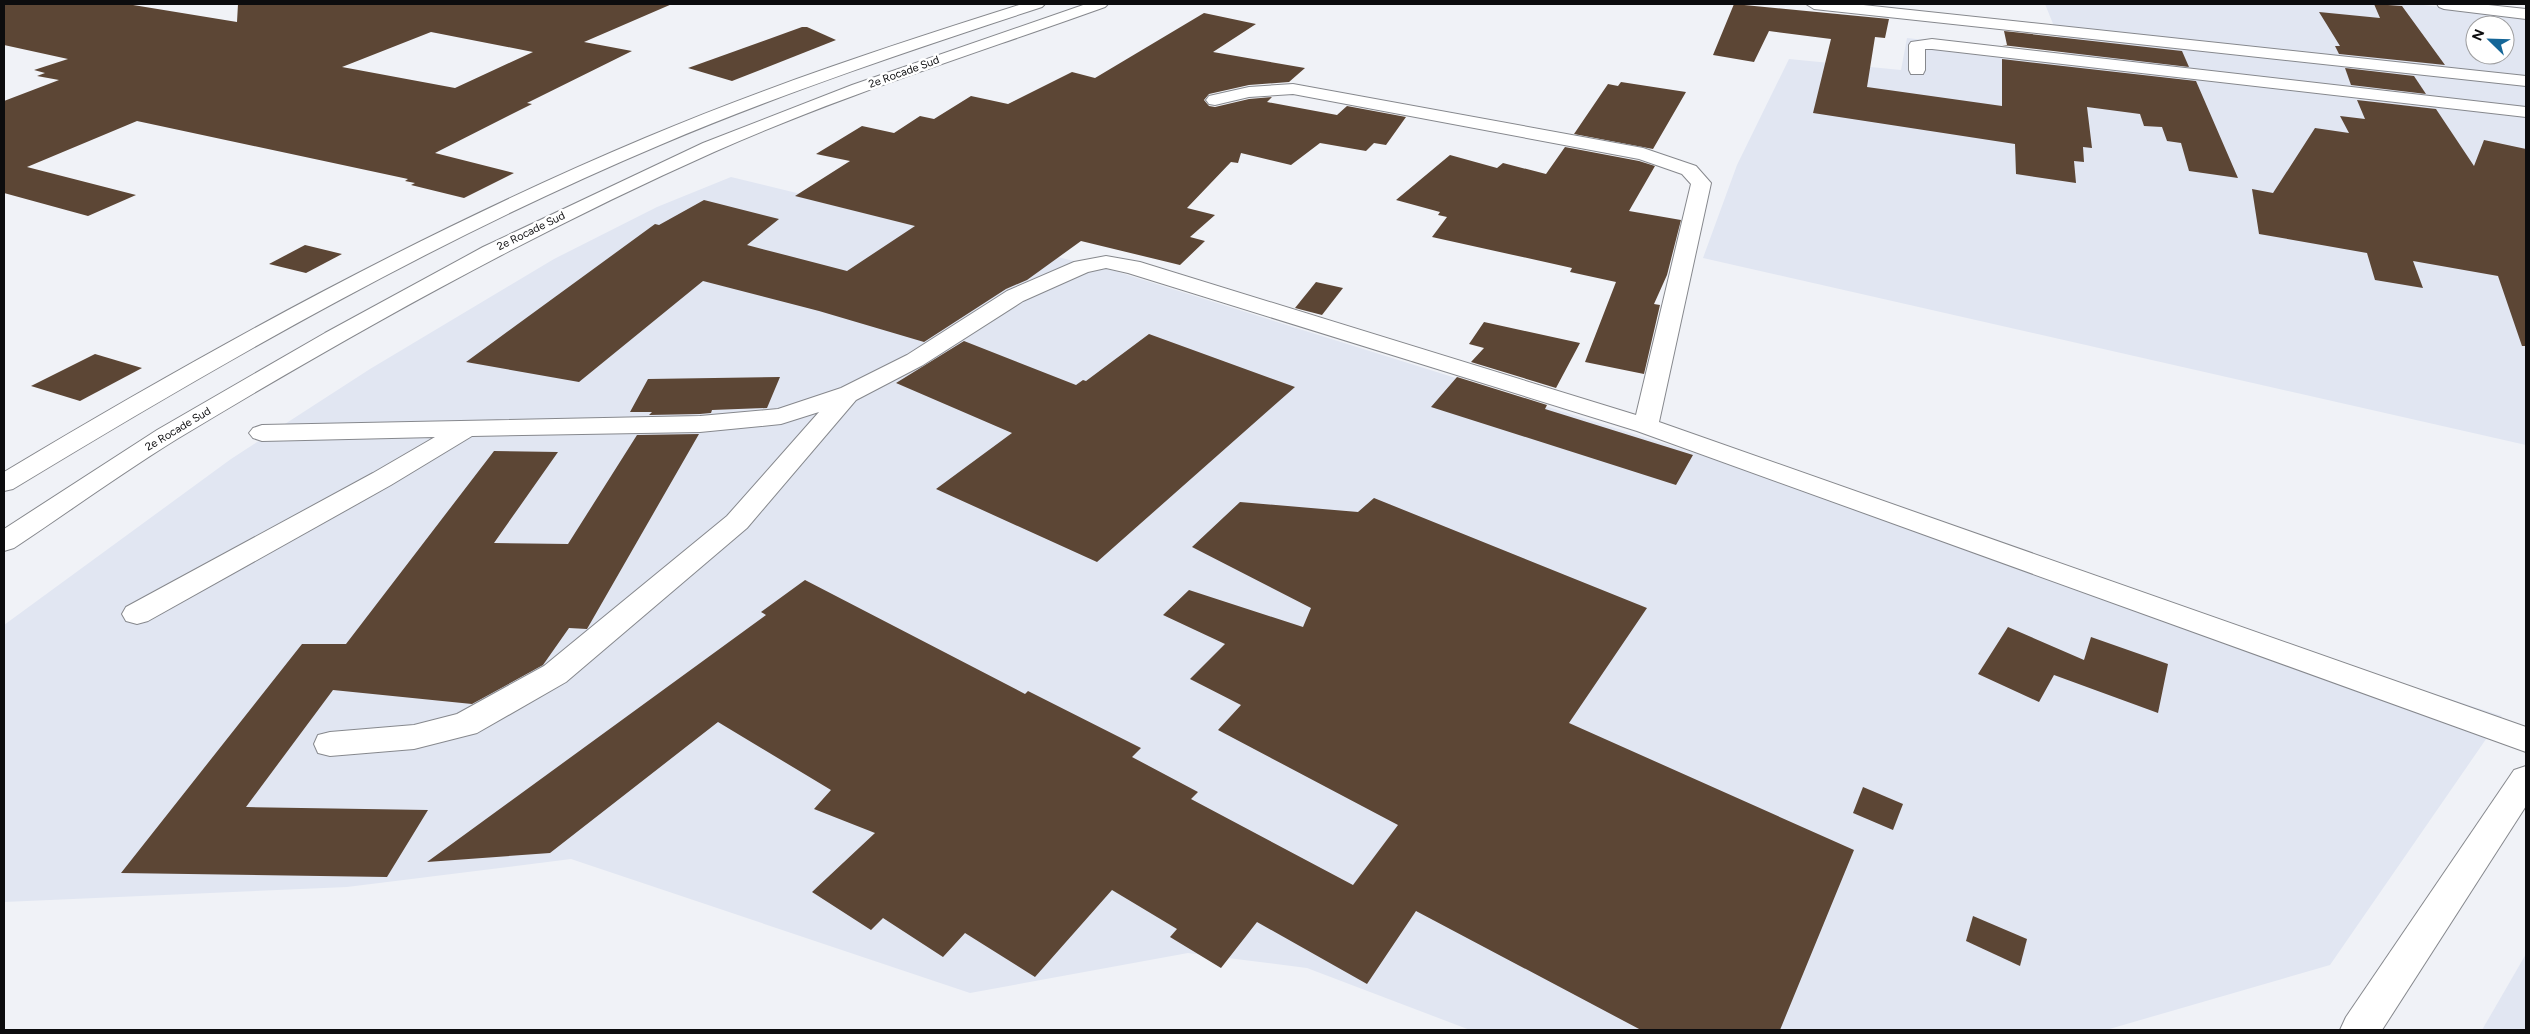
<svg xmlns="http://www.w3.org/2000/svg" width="2530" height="1034" font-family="Figtree,sans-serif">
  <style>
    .built { fill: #e1e6f2; fill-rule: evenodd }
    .building { fill: #5c4635; fill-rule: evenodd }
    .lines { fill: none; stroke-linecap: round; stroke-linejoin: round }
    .minor-casing { stroke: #86888d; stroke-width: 2 }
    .major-casing { stroke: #86888d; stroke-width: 2 }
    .highway-casing { stroke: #86888d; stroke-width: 2 }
    .minor { fill: #fff; fill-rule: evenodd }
    .major { fill: #fff; fill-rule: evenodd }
    .highway { fill: #fff; fill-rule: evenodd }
    .labels { text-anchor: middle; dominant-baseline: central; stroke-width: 5; stroke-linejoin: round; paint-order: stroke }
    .far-street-label { font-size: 11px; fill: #0c0c0e; stroke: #fff }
  </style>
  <rect width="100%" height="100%" fill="#f0f2f7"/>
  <g class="built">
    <path d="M2045 4H2416L2526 18V445L1703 258 1737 165 1789 59 1901 70 1907 38 2066 56ZM2475 25H2505V55H2475Z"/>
    <path d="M731 177 1115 271 1736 466 2502 716 2330 965 2106 1030H1470L1307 968 1188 953 970 993 571 859 347 887 4 902V625L231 459 370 369 554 259 657 207Z"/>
    <path d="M2526 954V1030H2482Z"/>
  </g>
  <g class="building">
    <path d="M4 4H127L237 22 238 4H672L584 42 632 51 527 103 532 104 435 153 514 173 464 198 411 185 415 183 405 181 408 179 137 121 27 167 136 195 88 216 4 193V101L59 80 37 76 45 73 34 70 68 59 4 45ZM431 32 533 52 455 88 342 67Z"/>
    <path d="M1734 4 1889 19 1885 38 1875 37 1867 87 2002 106V59L2196 81 2238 178 2189 171 2181 143 2167 141 2162 127 2144 126 2140 114 2087 107 2092 148 2083 147 2084 162 2074 161 2076 183 2016 174 2015 144 1813 113 1831 39 1769 31 1754 62 1713 55Z"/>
    <path d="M2374 4 2402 6 2445 65 2339 54 2335 46H2340L2319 12 2380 18Z"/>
    <path d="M1204 13 1256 24 1213 52 1305 68 1289 82 1249 85 1209 94 1204 100 1209 106 1215 107 1249 99 1272 97 1267 102 1337 115 1347 106 1406 117 1386 145 1374 143 1366 151 1320 143 1291 165 1241 153 1238 163 1231 162 1187 208 1215 215 1190 237 1205 241 1180 265 1081 241 1027 280 1006 289 924 342 819 311 703 281 579 382 466 362 655 224 659 225 704 200 779 219 747 245 847 271 915 226 795 196 850 161 816 154 862 126 894 133 920 116 934 119 971 96 1008 104 1072 72 1095 78Z"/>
    <path d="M802 27H807L836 40 732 81 688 68Z"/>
    <path d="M2004 31 2182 51 2189 67 2002 45H2007Z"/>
    <path d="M2345 68 2414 76 2426 94 2351 85Z"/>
    <path d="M1621 82 1686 92 1653 149 1574 134 1608 84 1618 86Z"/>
    <path d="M2357 100 2436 109 2474 166 2484 140 2526 149V346H2522L2498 276 2413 261 2423 288 2375 280 2367 253 2259 234 2252 189 2273 193 2315 128 2349 133 2340 116 2365 119Z"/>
    <path d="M1565 147 1639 161 1655 166 1629 211 1681 220 1667 275 1654 304 1660 305 1644 374 1585 362 1616 282 1570 272 1572 268 1432 237 1447 217 1438 215 1440 212 1396 200 1450 155 1497 168 1503 163 1546 174Z"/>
    <path d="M305 245 342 254 306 273 269 264Z"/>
    <path d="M1316 282 1343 288 1322 315 1295 308Z"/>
    <path d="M1484 322 1580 343 1556 388 1471 362 1484 348 1469 344Z"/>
    <path d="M1149 334 1295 387 1097 562 936 489 1012 433 896 383 964 341 1076 385 1083 380 1086 381Z"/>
    <path d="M95 354 142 368 80 401 31 386Z"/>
    <path d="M780 377 767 408 712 410 711 413 700 414 649 415 652 412H630L648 379Z"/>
    <path d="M1457 377 1547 405 1545 409 1693 455 1676 485 1431 407Z"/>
    <path d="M699 434 587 629 569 628 543 665 472 704 333 690 246 807 428 810 387 877 121 873 302 644H346L494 451 558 452 494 543 568 544 637 435Z"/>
    <path d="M1374 498 1647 608 1569 723 1854 850 1780 1030H1641L1416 911 1367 984 1257 922 1221 968 1170 937 1177 929 1112 890 1035 977 965 933 943 957 883 918 871 930 812 892 875 833 814 809 831 790 718 722 550 853 427 862 766 615 761 612 805 580 1025 694 1028 691 1141 748 1132 757 1198 792 1191 799 1353 885 1398 825 1218 730 1241 705 1190 679 1225 644 1163 615 1189 590 1303 627 1311 608 1192 547 1240 502 1358 512Z"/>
    <path d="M2008 627 2084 660 2091 637 2168 664 2158 713 2054 675 2039 702 1978 674Z"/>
    <path d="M1863 787 1903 804 1893 830 1853 813Z"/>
    <path d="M1973 916 2027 939 2020 966 1966 941Z"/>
  </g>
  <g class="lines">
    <g class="minor-casing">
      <g id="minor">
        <path d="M1806 4H1854L2526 76V86L1814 9Z"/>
        <path d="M2437 4H2479L2526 9V19L2444 9 2439 7Z"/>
        <path d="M1932 39 2526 107V117L1932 49H1925V70L1923 74H1911L1909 70V45L1911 42Z"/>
        <path d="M1293 84 1643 148 1696 166 1711 183 1659 422 2526 727V752L1637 431 1128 273 1106 268 1088 272 1023 301 923 365 856 400 747 528 566 682 477 733 414 749 330 756 318 753 314 744 318 735 330 732 414 725 457 714 544 666 727 516 819 412 781 424 700 432 472 436 391 485 148 621 137 624 126 621 122 614 126 607 373 473 435 437 262 441 253 438 249 433 253 428 262 425 700 416 778 409 841 388 907 355 1007 291 1074 262 1106 256 1140 262 1636 415 1691 184 1682 174 1639 159 1293 94 1249 97 1215 105 1209 104 1206 100 1209 96 1249 87Z"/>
      </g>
    </g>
    <g class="major-casing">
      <path id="major" d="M2526 766V806L2382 1030H2340L2346 1017 2514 770Z"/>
    </g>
    <g class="highway-casing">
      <g id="highway">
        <path d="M1022 4H1045L1042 7C914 49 785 92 660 145 435 240 222 362 13 489L4 491V472C211 348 422 232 645 138 768 86 895 44 1022 4Z"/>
        <path d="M1086 4H1108L1105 7C974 54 840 96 714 152 528 235 351 334 177 439 122 473 68 512 14 548L4 551V529L157 430 325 333 483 247 703 143 852 85Z"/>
      </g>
    </g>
    <use href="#minor" class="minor"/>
    <use href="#major" class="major"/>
    <use href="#highway" class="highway"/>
  </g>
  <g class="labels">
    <g class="far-street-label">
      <text transform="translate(904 72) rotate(-20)">2e Rocade Sud</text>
      <text transform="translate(531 231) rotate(-26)">2e Rocade Sud</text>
      <text transform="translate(178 429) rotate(-31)">2e Rocade Sud</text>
    </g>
  </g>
  <rect width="2530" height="1034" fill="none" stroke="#0c0c0e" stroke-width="10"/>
  <g transform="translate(2490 40) rotate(293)"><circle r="24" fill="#ffffff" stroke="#9e9e9f"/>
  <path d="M0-4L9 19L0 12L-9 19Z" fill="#156698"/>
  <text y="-8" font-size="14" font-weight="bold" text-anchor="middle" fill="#0c0c0e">N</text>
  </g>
</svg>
